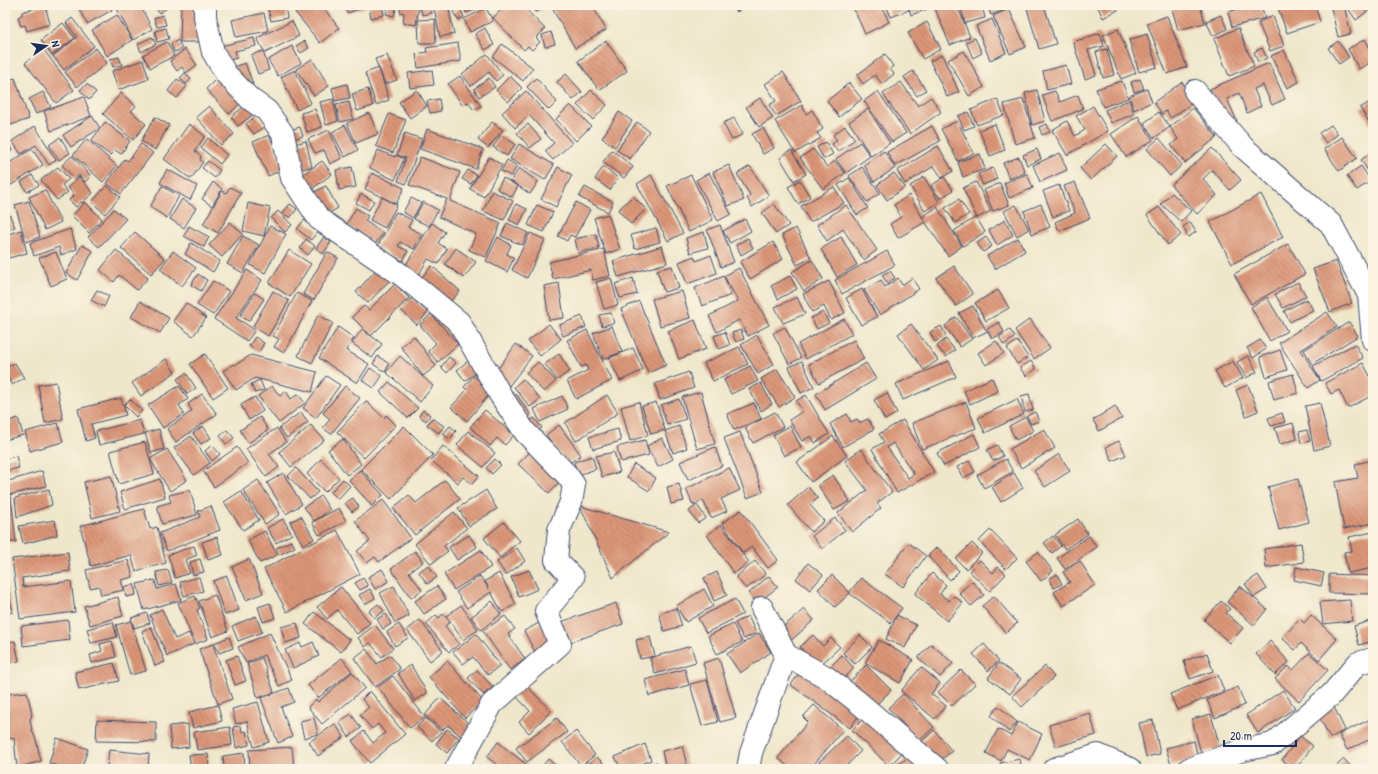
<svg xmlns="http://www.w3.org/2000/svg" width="1378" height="774" font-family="'Patrick Hand',sans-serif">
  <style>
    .building { fill: url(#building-back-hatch); fill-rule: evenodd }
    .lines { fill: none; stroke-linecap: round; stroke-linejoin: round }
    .minor-casing { stroke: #3b4b6e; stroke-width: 24 }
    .minor { stroke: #fff; stroke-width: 22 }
  </style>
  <defs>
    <pattern id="building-back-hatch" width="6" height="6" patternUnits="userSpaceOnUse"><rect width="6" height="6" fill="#db9577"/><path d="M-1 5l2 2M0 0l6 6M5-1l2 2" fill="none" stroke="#b17a65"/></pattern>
  </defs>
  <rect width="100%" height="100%" fill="#fcf5e5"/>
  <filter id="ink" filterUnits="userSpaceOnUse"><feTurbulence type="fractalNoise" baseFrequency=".025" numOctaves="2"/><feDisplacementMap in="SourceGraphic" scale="8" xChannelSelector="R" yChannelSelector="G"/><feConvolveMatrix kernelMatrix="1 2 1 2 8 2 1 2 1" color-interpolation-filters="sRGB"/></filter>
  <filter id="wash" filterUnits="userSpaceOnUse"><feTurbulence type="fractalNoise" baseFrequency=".012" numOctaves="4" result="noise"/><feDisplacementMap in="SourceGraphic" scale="16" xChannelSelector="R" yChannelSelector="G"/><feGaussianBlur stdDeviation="0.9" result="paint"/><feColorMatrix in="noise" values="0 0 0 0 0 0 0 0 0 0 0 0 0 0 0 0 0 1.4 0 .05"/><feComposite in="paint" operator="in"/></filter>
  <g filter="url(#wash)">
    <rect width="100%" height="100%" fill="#eee7cb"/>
    <g id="blocks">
      <g class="building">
        <path d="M45 5 50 24 27 31 25 25 21 26 18 17 22 15V12Z"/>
        <path d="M85 5H110L112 10 87 24 79 9Z"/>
        <path d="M115 5H140L152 29 133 40Z"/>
        <path d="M154 5H172L159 13Z"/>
        <path d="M181 5H199V42H180Z"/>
        <path d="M267 5H285L287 18 271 21Z"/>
        <path d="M304 5H321L339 28 320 43 295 12Z"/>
        <path d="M344 5H366V7L347 13Z"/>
        <path d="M377 5H382L384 15 371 18 369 7Z"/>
        <path d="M388 5H397L394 16 386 14Z"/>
        <path d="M401 5H419L416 25 403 23 404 13 400 12Z"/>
        <path d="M430 5 432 13 422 15 420 7Z"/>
        <path d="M448 5 454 34 440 37 434 8Z"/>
        <path d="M463 5H482V7L466 13Z"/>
        <path d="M506 5H522L545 29 536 38 540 42 532 50 528 46 524 50 493 18Z"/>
        <path d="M532 5H547L548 7 535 12Z"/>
        <path d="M561 5H592L606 30 575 48 553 10Z"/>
        <path d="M731 5H746L737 12Z"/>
        <path d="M852 5H869L870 7 873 5H881L889 22 865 34Z"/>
        <path d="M886 5H907L909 10 891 17Z"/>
        <path d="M908 5H932L933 7 911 15Z"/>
        <path d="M936 5H957L970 37 950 45 934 6Z"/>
        <path d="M960 5H982L985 18 965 23Z"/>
        <path d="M987 5H1009L1010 8 991 15Z"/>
        <path d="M1026 5H1044L1056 44 1039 49Z"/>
        <path d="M1097 5H1116L1118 10 1103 18Z"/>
        <path d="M1171 5H1200L1205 23 1178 30Z"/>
        <path d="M1252 5H1261L1265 18 1232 27 1228 12Z"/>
        <path d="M1277 5H1315L1320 22 1287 33Z"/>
        <path d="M1344 5 1351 34 1338 37 1331 8Z"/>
        <path d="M1350 5H1373V7L1356 20 1347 7Z"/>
        <path d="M460 8 464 17 458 20 453 12Z"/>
        <path d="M486 8 493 21 470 32 464 19Z"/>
        <path d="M1009 9 1026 47 1010 54 993 16Z"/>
        <path d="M264 13 268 31 236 37 232 20Z"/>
        <path d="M117 15 132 40 107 56 92 30Z"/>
        <path d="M163 15 166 25 157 27 154 18Z"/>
        <path d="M1221 15 1227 29 1213 36 1206 21Z"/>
        <path d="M1167 16 1187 67 1167 74 1147 23Z"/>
        <path d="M1273 16 1284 46 1270 51 1258 22Z"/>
        <path d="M72 18 94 46 64 70 53 56 77 37 66 23Z"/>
        <path d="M435 19 436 43H419L418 20Z"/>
        <path d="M992 19 1006 53 990 60 976 26Z"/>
        <path d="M292 21 299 36 265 53 257 38Z"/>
        <path d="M927 22 941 49 923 59 908 33Z"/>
        <path d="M63 23 75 38 52 55 41 40Z"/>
        <path d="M166 28 169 39 157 42 155 31Z"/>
        <path d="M485 28 494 45 485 50 475 34Z"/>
        <path d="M1238 28 1254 66 1229 76 1214 39Z"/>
        <path d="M1118 29 1136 73 1121 79 1103 35Z"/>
        <path d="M551 32 555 44 545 47 542 35Z"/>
        <path d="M1100 33 1104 46 1088 50 1096 75 1085 79 1073 42Z"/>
        <path d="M1147 34 1157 67 1139 72 1129 40Z"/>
        <path d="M152 37 156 44 141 52 138 44Z"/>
        <path d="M254 38 256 46 235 51 237 58 225 61 221 46Z"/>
        <path d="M975 38 982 53 973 58 966 42Z"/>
        <path d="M1365 39 1373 54V61L1359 69 1348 49Z"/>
        <path d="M178 40 182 49 174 52 171 44Z"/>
        <path d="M304 41 309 48 301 53 296 46Z"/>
        <path d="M606 41 627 71 599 90 578 61Z"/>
        <path d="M1338 41 1349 57 1339 64 1328 48Z"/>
        <path d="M167 42 174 56 150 68 143 55Z"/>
        <path d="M458 43 461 61 418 68 416 54 427 52 426 48Z"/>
        <path d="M502 44 533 68 523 81 493 57Z"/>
        <path d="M292 46 301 63 278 76 268 60Z"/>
        <path d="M96 48 107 63 77 87 65 72Z"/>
        <path d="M1262 48 1267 58 1258 62 1254 52Z"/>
        <path d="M43 49 74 90 56 103 25 63Z"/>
        <path d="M185 49 197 65 186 73 182 67 177 71 170 61Z"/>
        <path d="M1107 49 1114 75 1103 78 1096 52Z"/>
        <path d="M1284 50 1299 82 1287 88 1271 56Z"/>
        <path d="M263 51 269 70 258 74 251 55Z"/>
        <path d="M964 51 984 87 969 96 948 60Z"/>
        <path d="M487 54 503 75 496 81 489 72 471 86 462 74Z"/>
        <path d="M885 54 893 66 890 69 894 74 882 84 875 75 863 84 857 75Z"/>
        <path d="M387 55 397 80 385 84 375 59Z"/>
        <path d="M942 55 959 92 947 97 930 61Z"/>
        <path d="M119 57 122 65 113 67 110 59Z"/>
        <path d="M312 59 329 86 314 96 296 69Z"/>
        <path d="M143 60 149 79 118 90 112 71Z"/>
        <path d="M245 63 253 84 241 88 233 67Z"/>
        <path d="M1269 63 1285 99 1272 105 1263 85 1254 89 1261 106 1247 113 1239 93 1227 99 1237 121 1227 126 1210 89Z"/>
        <path d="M1066 65 1071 84 1047 90 1043 71Z"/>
        <path d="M379 68 389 100 376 105 365 73Z"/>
        <path d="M295 70 311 103 297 110 281 77Z"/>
        <path d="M432 70 434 85 410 88 408 73Z"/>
        <path d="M913 71 926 90 917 96 904 77Z"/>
        <path d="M783 72 801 101 776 116 769 105 776 101 765 84Z"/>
        <path d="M185 73 191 79 186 84 180 78Z"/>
        <path d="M566 74 582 92 573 100 557 82Z"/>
        <path d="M219 76 243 101 229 114 206 89Z"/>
        <path d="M460 76 481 106 474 110 468 102 462 105 448 84Z"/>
        <path d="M510 76 522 88 508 102 496 90Z"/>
        <path d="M15 78 29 119 8 126 5 118V81Z"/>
        <path d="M489 78 495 87 479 97 474 89Z"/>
        <path d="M536 78 557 102 549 110 527 87Z"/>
        <path d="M177 79 187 86 177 98 168 91Z"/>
        <path d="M1140 79 1144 89 1134 92 1131 82Z"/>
        <path d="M1122 81 1128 98 1103 107 1096 89Z"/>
        <path d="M901 82 918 106 931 97 941 112 910 134 883 94Z"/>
        <path d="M1182 82 1195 101 1171 118 1166 111 1162 114 1154 102Z"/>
        <path d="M849 83 862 99 839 117 827 101Z"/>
        <path d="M87 84 96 92 89 100 80 90Z"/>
        <path d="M347 84 350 98 335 101 332 88Z"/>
        <path d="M368 89 373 106 357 111 352 94Z"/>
        <path d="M1147 89 1152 102 1134 110 1129 96Z"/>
        <path d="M417 90 427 106 410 118 399 102Z"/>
        <path d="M591 90 607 105 593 120 577 105Z"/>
        <path d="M1037 90 1045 121 1032 125 1025 93Z"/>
        <path d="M526 91 572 143 553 160 545 151 554 143 529 115 515 128 502 113Z"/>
        <path d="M878 91 906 133 892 142 864 101Z"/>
        <path d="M1055 91 1060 102 1078 95 1083 109 1052 121 1042 95Z"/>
        <path d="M43 92 51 107 36 114 29 99Z"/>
        <path d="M121 93 136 106 131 111 146 124 133 140 103 114Z"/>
        <path d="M84 97 91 116 51 131 44 111Z"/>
        <path d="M760 98 773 118 759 127 746 107Z"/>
        <path d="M333 99 338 121 326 125 320 102Z"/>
        <path d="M439 99 441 111 430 113 427 101Z"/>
        <path d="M997 99 1004 115 977 125 971 110Z"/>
        <path d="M1023 99 1035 138 1015 144 1004 104Z"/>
        <path d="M1129 100 1134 114 1111 123 1105 110Z"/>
        <path d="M1373 100V128L1360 108Z"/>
        <path d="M349 102 353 119 340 122 336 105Z"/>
        <path d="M247 104 255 113 238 126 231 117Z"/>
        <path d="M570 105 591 126 576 141 556 119Z"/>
        <path d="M802 105 806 114 812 110 823 129 817 133 821 138 795 153 775 121Z"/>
        <path d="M209 106 234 134 221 145 196 117Z"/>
        <path d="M1093 106 1108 131 1067 155 1052 130 1067 121 1075 136 1085 130 1076 116Z"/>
        <path d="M1193 108 1217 137 1185 163 1171 145 1178 139 1170 127 1154 138 1144 123 1159 112 1170 127Z"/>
        <path d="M315 109 322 127 307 132 301 113Z"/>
        <path d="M868 109 890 143 871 156 849 122Z"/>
        <path d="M619 112 632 121 615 147 602 138Z"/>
        <path d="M968 112 974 126 964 130 958 116Z"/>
        <path d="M369 113 378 134 356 143 347 123Z"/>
        <path d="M389 114 406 120 393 153 376 146Z"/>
        <path d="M257 115 265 126 254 134 246 124Z"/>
        <path d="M92 116 100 128 71 147 63 135Z"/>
        <path d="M1138 116 1153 140 1126 157 1111 134Z"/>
        <path d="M155 117 169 125 155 150 141 141Z"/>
        <path d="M734 118 743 134 732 140 723 123Z"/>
        <path d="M957 121 974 153 958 161 941 129Z"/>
        <path d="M105 122 130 141 121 154 115 150 110 155 91 141Z"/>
        <path d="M492 122 503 130 488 148 478 140Z"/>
        <path d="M637 122 649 131 630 159 617 150Z"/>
        <path d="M189 124 205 136 195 151 201 156 200 160 203 162 191 179 164 159Z"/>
        <path d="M528 124 541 139 530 148 517 133Z"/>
        <path d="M995 124 1005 150 990 156 979 130Z"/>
        <path d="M1047 124 1050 132 1042 135 1039 127Z"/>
        <path d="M345 125 358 150 345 157 332 132Z"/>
        <path d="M1331 125 1338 134 1326 143 1319 133Z"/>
        <path d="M35 126 56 160 49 165 36 145 21 154 12 141Z"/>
        <path d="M845 126 855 139 838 152 832 144 837 140 833 135Z"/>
        <path d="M932 126 940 141 895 166 887 152Z"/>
        <path d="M300 127 303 136 293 139 290 130Z"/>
        <path d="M763 128 774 148 763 154 752 134Z"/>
        <path d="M427 129 483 149 476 169 420 149Z"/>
        <path d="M329 130 342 158 330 164 324 150 315 153 308 139Z"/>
        <path d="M5 132 12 151 5 154Z"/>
        <path d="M405 133 422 139 406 184 398 181 406 158 397 155Z"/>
        <path d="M269 135 284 169 268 176 253 142Z"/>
        <path d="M501 135 515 144 507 156 493 147Z"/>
        <path d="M60 137 70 153 59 160 49 145Z"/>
        <path d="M1342 137 1357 158 1339 171 1324 149Z"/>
        <path d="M208 138 227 155 220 164 201 148Z"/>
        <path d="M1159 138 1182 165 1170 176 1147 149Z"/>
        <path d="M87 139 117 166 103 182 73 155Z"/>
        <path d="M306 141 312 167 301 169 295 144Z"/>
        <path d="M826 142 833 154 824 159 817 147Z"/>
        <path d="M860 142 870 156 846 173 836 159Z"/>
        <path d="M141 144 153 153 121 194 107 183 125 159 128 161Z"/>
        <path d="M519 144 554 165 545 180 510 159Z"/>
        <path d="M1106 144 1117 156 1091 180 1080 168Z"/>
        <path d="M938 146 953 171 942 178 934 166 905 184 897 171Z"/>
        <path d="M1212 148 1241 180 1230 190 1212 170 1203 179 1217 195 1197 214 1171 185Z"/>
        <path d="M32 149 43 165 8 187 5 181V162L7 160 9 163Z"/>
        <path d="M813 149 827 167 835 161 845 173 823 189 800 158Z"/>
        <path d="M1037 149 1041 159 1027 165 1023 155Z"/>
        <path d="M378 150 395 157 396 155 404 159 395 180 370 168Z"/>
        <path d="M612 150 633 167 624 178 603 162Z"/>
        <path d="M791 150 806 174 794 181 780 158Z"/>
        <path d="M884 151 895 168 874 182 864 165Z"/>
        <path d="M1373 151V168L1368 171 1361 160Z"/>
        <path d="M1060 153 1067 170 1040 182 1033 165Z"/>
        <path d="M980 154 985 169 963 177 958 162Z"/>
        <path d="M72 156 91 176 85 182 79 175 75 179 62 165Z"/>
        <path d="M420 157 460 172 450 201 501 223 486 257 469 250 476 234 439 217 447 199 409 185Z"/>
        <path d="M489 157 502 165 484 197 470 189Z"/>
        <path d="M1019 157 1025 173 1009 179 1003 163Z"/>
        <path d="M507 160 517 166 511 176 501 171Z"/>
        <path d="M208 161 220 170 215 178 202 168Z"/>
        <path d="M322 161 332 174 312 189 302 175Z"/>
        <path d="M729 165 744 200 728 206 713 172Z"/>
        <path d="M750 166 769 196 752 207 747 198 750 195 737 174Z"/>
        <path d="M1361 166 1371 181 1357 190 1347 176Z"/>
        <path d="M58 167 69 179 62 185 68 192 57 200 41 180Z"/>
        <path d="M352 167 356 187 339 190 336 170Z"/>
        <path d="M558 167 572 175 556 207 541 199Z"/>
        <path d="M603 167 618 178 610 190 595 179Z"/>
        <path d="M862 167 880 193 867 202 849 176Z"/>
        <path d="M519 168 538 182 530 194 511 181Z"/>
        <path d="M993 168 997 179 983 185 978 174Z"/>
        <path d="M167 169 197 186 190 200 160 183Z"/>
        <path d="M468 170 477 175 471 184 462 179Z"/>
        <path d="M372 173 404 188 396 204 365 189Z"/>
        <path d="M709 173 731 214 718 221 696 180Z"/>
        <path d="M894 173 905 187 887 200 877 185Z"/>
        <path d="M1027 174 1033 188 1009 198 1004 183Z"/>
        <path d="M32 175 39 185 27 192 21 182Z"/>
        <path d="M651 175 683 233 668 241 637 184Z"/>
        <path d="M691 175 713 220 689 232 667 186Z"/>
        <path d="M79 177 93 193 82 203 81 202 76 207 69 200 74 195 68 187Z"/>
        <path d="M924 177 939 202 925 211 910 186Z"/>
        <path d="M944 177 953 190 940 199 931 186Z"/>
        <path d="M503 178 518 186 512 197 497 189Z"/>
        <path d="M849 178 868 208 857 215 838 185Z"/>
        <path d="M800 180 810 197 798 204 788 187Z"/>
        <path d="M213 182 222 189 212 206 202 199Z"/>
        <path d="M976 182 991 211 977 218 963 188Z"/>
        <path d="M1075 182 1090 218 1059 231 1055 222 1075 213 1064 186Z"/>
        <path d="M1000 183 1009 205 993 211 984 190Z"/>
        <path d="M107 185 120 197 105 214 92 202Z"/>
        <path d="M1059 185 1069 211 1053 217 1043 191Z"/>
        <path d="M162 186 179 196 167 218 150 207Z"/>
        <path d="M326 186 338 208 326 215 314 192Z"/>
        <path d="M230 187 241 193 218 233 203 224 222 191 226 193Z"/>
        <path d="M585 187 613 202 608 212 579 197Z"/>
        <path d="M834 187 844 203 810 222 801 206Z"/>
        <path d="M45 190 61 222 45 230 29 197Z"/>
        <path d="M492 191 513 201 504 220 483 211Z"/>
        <path d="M1172 193 1191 211 1181 222 1161 204Z"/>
        <path d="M361 194 374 201 369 210 356 203Z"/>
        <path d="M1261 194 1283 237 1232 264 1210 222Z"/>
        <path d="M909 195 925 222 898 238 890 224 901 217 894 205Z"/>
        <path d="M633 196 646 209 631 224 618 210Z"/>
        <path d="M382 197 397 205 385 228 370 220Z"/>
        <path d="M411 198 421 203 413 218 403 212Z"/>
        <path d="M182 199 196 208 184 228 170 219Z"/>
        <path d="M959 199 969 214 955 223 945 208Z"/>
        <path d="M29 201 40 237 26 242 15 205Z"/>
        <path d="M85 202 102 219 89 233 72 216Z"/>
        <path d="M423 202 438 210 429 226 414 219Z"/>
        <path d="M576 202 590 210 575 237 570 235 567 241 558 236Z"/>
        <path d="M248 203 270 208 264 236 243 231Z"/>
        <path d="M290 204 297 209 290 218 283 213Z"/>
        <path d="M516 204 527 209 519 225 509 220Z"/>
        <path d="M774 204 789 225 776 234 762 213Z"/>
        <path d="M1041 204 1050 227 1032 234 1024 211Z"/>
        <path d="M5 205 15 227 5 231Z"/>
        <path d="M537 205 553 212 544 232 528 225Z"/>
        <path d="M846 205 877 250 864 260 843 229 827 241 817 225Z"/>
        <path d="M1016 205 1029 229 1017 236 1004 211Z"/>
        <path d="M937 207 962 246 948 256 922 217Z"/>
        <path d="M1159 207 1181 235 1168 245 1147 215Z"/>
        <path d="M356 208 368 216 365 221 383 233 375 244 346 225Z"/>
        <path d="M114 209 126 219 99 247 88 237Z"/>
        <path d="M278 211 292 225 285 232 271 218Z"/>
        <path d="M396 212 412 220 408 227 422 234 414 249 400 242 398 246 408 251 403 261 377 247Z"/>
        <path d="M608 214 620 249 606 254 594 218Z"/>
        <path d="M976 217 985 232 963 246 954 231Z"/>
        <path d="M745 219 751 231 730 243 723 231Z"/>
        <path d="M304 220 318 231 311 240 297 229Z"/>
        <path d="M1005 220 1013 235 997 245 989 230Z"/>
        <path d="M230 222 243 234 222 257 209 245Z"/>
        <path d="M1190 222 1196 232 1188 237 1183 227Z"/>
        <path d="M432 223 445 232 438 243 447 249 438 264 428 259 419 274 405 266Z"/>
        <path d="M507 223 528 233 522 245 501 236Z"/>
        <path d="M720 225 734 262 721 267 707 230Z"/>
        <path d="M189 226 209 237 204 247 184 236Z"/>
        <path d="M270 226 286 234 265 273 250 265Z"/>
        <path d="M656 228 660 242 635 249 631 235Z"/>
        <path d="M796 228 811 258 797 265 782 235Z"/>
        <path d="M70 229 77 249 61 255 59 247 34 256 30 243Z"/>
        <path d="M21 230 27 253 5 259V235Z"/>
        <path d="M135 232 165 259 151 274 121 248Z"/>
        <path d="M704 232 708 248 690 253 686 238Z"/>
        <path d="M530 233 545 240 527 278 512 270Z"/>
        <path d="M596 234 599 248 578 253 575 239Z"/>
        <path d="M243 236 259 245 243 273 227 264Z"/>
        <path d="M324 237 331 242 323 254 316 248Z"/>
        <path d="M498 237 511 245 507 254 514 258 507 272 486 261Z"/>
        <path d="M841 237 857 265 837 277 821 249Z"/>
        <path d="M986 237 992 246 983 252 977 243Z"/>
        <path d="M748 238 753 248 741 255 736 245Z"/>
        <path d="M1018 238 1025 251 995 269 987 256Z"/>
        <path d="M306 239 315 246 308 255 300 248Z"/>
        <path d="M773 242 783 259 750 279 740 262Z"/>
        <path d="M191 243 220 261 213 272 185 254Z"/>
        <path d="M1288 244 1305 274 1251 304 1234 274Z"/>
        <path d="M82 245 93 251 77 280 66 273Z"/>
        <path d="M662 246 667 263 618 277 613 261Z"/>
        <path d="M456 248 476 262 464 278 445 264Z"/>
        <path d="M604 249 610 276 593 280 591 270 553 279 549 262Z"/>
        <path d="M116 250 148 278 137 290 119 275 114 282 100 270Z"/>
        <path d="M289 250 311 264 290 297 269 283Z"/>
        <path d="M173 251 196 268 182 286 160 269Z"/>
        <path d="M887 251 895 265 842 294 835 280Z"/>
        <path d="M56 252 67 279 51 286 39 258Z"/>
        <path d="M327 252 338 258 314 300 303 294Z"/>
        <path d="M711 255 717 273 687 284 679 262 694 256 696 261Z"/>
        <path d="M812 260 823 279 804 291 792 272Z"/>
        <path d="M1336 261 1352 303 1330 312 1313 269Z"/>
        <path d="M432 266 460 291 447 305 419 280Z"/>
        <path d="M672 266 679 288 664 292 657 270Z"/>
        <path d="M954 266 973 294 956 306 936 278Z"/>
        <path d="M378 268 390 280 368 303 356 292Z"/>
        <path d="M739 268 769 325 748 336 739 320 717 332 709 316 738 301 724 276Z"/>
        <path d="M247 270 262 280 236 318 255 330 247 341 214 319Z"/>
        <path d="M890 271 895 278 887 283 882 275Z"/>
        <path d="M198 274 207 280 201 291 191 285Z"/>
        <path d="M724 276 731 295 702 306 695 288Z"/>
        <path d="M790 276 797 289 778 299 771 286Z"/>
        <path d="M611 278 618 305 604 309 596 282Z"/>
        <path d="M633 278 637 294 620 298 615 284Z"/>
        <path d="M898 278 902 285 912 278 919 289 880 315 864 290 881 280 885 287Z"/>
        <path d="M213 281 229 291 213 315 197 305Z"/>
        <path d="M829 281 845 313 831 320 824 306 812 312 803 294Z"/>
        <path d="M1298 282 1306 296 1283 308 1275 294Z"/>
        <path d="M559 283 564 318 549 320 544 286Z"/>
        <path d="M395 284 409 298 371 336 352 317 364 306 369 310Z"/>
        <path d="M862 289 877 317 861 325 846 298Z"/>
        <path d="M97 290 109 296 104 307 91 300Z"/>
        <path d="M998 290 1009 308 986 321 975 303Z"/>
        <path d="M273 291 289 301 268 336 253 326Z"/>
        <path d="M682 291 690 318 660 326 652 299Z"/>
        <path d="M255 293 264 299 249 321 240 316Z"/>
        <path d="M297 293 312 301 284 353 274 347 279 339 273 336Z"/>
        <path d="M797 297 805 314 783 323 775 307Z"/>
        <path d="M1267 297 1287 331 1270 341 1251 307Z"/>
        <path d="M412 298 428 312 417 325 401 310Z"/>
        <path d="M1307 299 1313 310 1290 322 1284 311Z"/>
        <path d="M140 301 169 318 160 333 131 317Z"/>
        <path d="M639 301 666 365 648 373 621 309Z"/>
        <path d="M186 303 206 318 193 336 173 321Z"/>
        <path d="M973 306 986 330 999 322 1004 332 992 339 988 331 973 338 959 313Z"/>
        <path d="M823 312 829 323 817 329 811 318Z"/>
        <path d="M1327 312 1337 327 1301 350 1320 380 1308 388 1279 343Z"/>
        <path d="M611 313 614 323 602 326 599 315Z"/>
        <path d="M431 314 458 344 438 362 428 351 436 343 420 325Z"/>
        <path d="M318 315 333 323 312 363 298 356Z"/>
        <path d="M582 316 586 327 563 336 559 325Z"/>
        <path d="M956 317 972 339 960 347 945 326Z"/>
        <path d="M844 319 852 334 806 359 798 344Z"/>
        <path d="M1030 319 1050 348 1034 359 1015 330Z"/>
        <path d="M695 320 706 349 679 359 668 331Z"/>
        <path d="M1349 322 1358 336 1312 364 1304 350Z"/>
        <path d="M549 324 561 339 540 356 528 341Z"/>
        <path d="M911 324 938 360 924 370 898 334Z"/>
        <path d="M612 326 622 352 603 359 593 333Z"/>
        <path d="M941 326 946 336 935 342 930 332Z"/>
        <path d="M338 327 354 338 346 350 369 364 357 383 319 358Z"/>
        <path d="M785 327 801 358 789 364 773 333Z"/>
        <path d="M362 329 382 344 372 358 352 343Z"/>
        <path d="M587 330 612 380 576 399 567 381 588 370 586 365 581 367 567 340Z"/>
        <path d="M741 330 744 339 736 342 732 333Z"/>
        <path d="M1010 330 1015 337 1004 345 999 337Z"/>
        <path d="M725 332 730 345 719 349 714 336Z"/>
        <path d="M757 335 774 364 758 374 741 345Z"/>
        <path d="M414 336 436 366 423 376 401 347Z"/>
        <path d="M255 337 264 343 259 352 249 346Z"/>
        <path d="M946 339 955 350 946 357 937 346Z"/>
        <path d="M854 340 864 359 819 383 809 364Z"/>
        <path d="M1260 340 1266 349 1253 358 1247 348Z"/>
        <path d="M996 341 1004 353 986 365 978 353Z"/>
        <path d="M1017 341 1028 357 1017 364 1007 348Z"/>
        <path d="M516 344 532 356 509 386 494 374Z"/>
        <path d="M1355 344 1363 358 1321 381 1313 366Z"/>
        <path d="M739 347 748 364 713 381 704 363Z"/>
        <path d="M633 348 643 370 620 381 609 358Z"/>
        <path d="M1280 350 1287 370 1266 377 1260 357Z"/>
        <path d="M205 354 228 388 213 398 190 364Z"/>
        <path d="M559 354 570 371 557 380 545 364Z"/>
        <path d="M251 355 317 372 312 392 255 378 236 390 223 371 234 364 235 365Z"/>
        <path d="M378 356 389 364 385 372 373 364Z"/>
        <path d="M400 356 433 386 420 402 386 372Z"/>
        <path d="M1248 356 1257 372 1246 378 1237 362Z"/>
        <path d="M449 357 456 363 447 373 441 367Z"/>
        <path d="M166 359 175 372 141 396 132 383Z"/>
        <path d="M470 359 479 371 465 381 457 370Z"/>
        <path d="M802 361 814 387 801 393 789 367Z"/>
        <path d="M949 361 956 377 903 400 896 384Z"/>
        <path d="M1031 361 1036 369 1026 376 1020 368Z"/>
        <path d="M1233 361 1243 378 1225 388 1215 371Z"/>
        <path d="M538 362 556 381 544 392 526 373Z"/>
        <path d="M15 363 24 378 12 385 5 373V368Z"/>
        <path d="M866 363 876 379 825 410 816 394Z"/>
        <path d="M1363 363 1373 382V395L1348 408 1339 390 1331 394 1325 383Z"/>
        <path d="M750 366 758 381 731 394 724 380Z"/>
        <path d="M370 368 382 376 374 388 362 380Z"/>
        <path d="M777 369 795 397 779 407 761 379Z"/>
        <path d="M689 372 694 388 660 400 655 384Z"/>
        <path d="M186 373 196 388 187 394 177 379Z"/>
        <path d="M1293 374 1298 393 1274 400 1269 381Z"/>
        <path d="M326 376 340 385 316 418 303 408Z"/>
        <path d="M474 376 492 391 467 421 451 407 467 390 464 387Z"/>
        <path d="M992 378 998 391 970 404 964 391Z"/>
        <path d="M523 379 540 399 530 407 514 387Z"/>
        <path d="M260 380 264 390 255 393 251 384Z"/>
        <path d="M56 382 63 419 45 423 38 385Z"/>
        <path d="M389 382 418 408 408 418 380 392Z"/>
        <path d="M761 383 772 404 761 411 749 389Z"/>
        <path d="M1248 385 1258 411 1246 416 1236 390Z"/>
        <path d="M179 386 188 399 179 405 184 414 163 428 148 405Z"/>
        <path d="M272 386 280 396 286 391 291 399 298 394 305 403 279 423 258 396Z"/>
        <path d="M345 386 360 398 331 434 323 428 330 419 323 413Z"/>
        <path d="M701 392 715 444 697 449 682 397Z"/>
        <path d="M887 393 897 413 885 420 874 400Z"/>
        <path d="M202 394 217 414 176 442 167 429 192 411 188 404Z"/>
        <path d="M516 394 531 415 523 422 508 400Z"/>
        <path d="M1029 394 1033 410 1025 412 1021 396Z"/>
        <path d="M607 395 618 413 576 441 565 423Z"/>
        <path d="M806 395 829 434 815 443 811 436 802 441 789 420 803 411 796 401Z"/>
        <path d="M562 396 568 409 540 422 534 409Z"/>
        <path d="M255 397 263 411 249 420 241 405Z"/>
        <path d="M121 398 126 415 91 424 95 438 86 441 78 409Z"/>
        <path d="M130 399 142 411 136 417 124 405Z"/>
        <path d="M679 399 686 419 667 425 661 405Z"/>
        <path d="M1017 399 1024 414 985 433 978 418Z"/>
        <path d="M366 401 384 418 386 415 396 425 364 458 337 432Z"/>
        <path d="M639 402 648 435 630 441 621 407Z"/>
        <path d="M656 402 665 430 651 434 642 406Z"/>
        <path d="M966 402 976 428 922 449 912 423Z"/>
        <path d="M754 403 761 419 734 430 727 414Z"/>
        <path d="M1320 403 1330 446 1314 450 1305 406Z"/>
        <path d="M1115 406 1122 418 1099 431 1093 420Z"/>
        <path d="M423 410 430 415 426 421 419 416Z"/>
        <path d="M485 410 514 435 505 445 497 438 490 446 470 427Z"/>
        <path d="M301 412 308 422 287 438 279 428Z"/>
        <path d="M775 412 783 427 753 443 745 428Z"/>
        <path d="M1035 412 1039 421 1031 424 1027 416Z"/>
        <path d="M1282 413 1285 422 1271 426 1268 418Z"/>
        <path d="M847 414 851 422 857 419 859 423 868 419 874 429 843 447 830 424Z"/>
        <path d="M260 417 268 430 248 443 240 430Z"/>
        <path d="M1026 417 1033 431 1016 440 1009 426Z"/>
        <path d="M18 418 23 435 5 440V422Z"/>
        <path d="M432 418 444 426 439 433 427 425Z"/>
        <path d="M534 418 542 428 533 435 525 424Z"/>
        <path d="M140 420 144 434 99 445 96 431Z"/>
        <path d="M903 420 934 472 897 493 872 449 884 442 879 434ZM893 443 914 474 908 478 887 447Z"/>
        <path d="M58 423 63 442 30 451 25 432Z"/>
        <path d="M1293 423 1297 439 1280 444 1275 428Z"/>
        <path d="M311 425 324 440 291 467 279 452Z"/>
        <path d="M559 425 581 455 568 464 546 435Z"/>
        <path d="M203 426 211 438 201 444 193 433Z"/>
        <path d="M404 426 433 455 391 499 361 469Z"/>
        <path d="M450 426 456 431 450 439 443 434Z"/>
        <path d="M679 426 687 448 673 453 665 431Z"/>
        <path d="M790 426 801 447 784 456 773 435Z"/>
        <path d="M277 428 286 442 269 454 279 467 266 477 246 449Z"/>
        <path d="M159 429 164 449 151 453 145 433Z"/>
        <path d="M618 429 621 441 593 449 589 437Z"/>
        <path d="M1044 429 1055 448 1021 468 1010 449Z"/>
        <path d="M227 430 234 438 226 444 220 436Z"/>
        <path d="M1307 430 1310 441 1301 443 1299 432Z"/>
        <path d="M468 431 495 453 483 467 457 445Z"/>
        <path d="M740 432 763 492 747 498 724 438Z"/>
        <path d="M974 434 980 447 944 466 937 453Z"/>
        <path d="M191 436 210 463 194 475 174 448Z"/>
        <path d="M833 436 847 456 811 482 797 462Z"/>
        <path d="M662 438 673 459 658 467 647 446Z"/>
        <path d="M343 439 361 464 347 475 328 450Z"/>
        <path d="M645 440 649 455 621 462 617 447Z"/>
        <path d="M1119 441 1126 455 1112 461 1106 447Z"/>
        <path d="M145 442 154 474 119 484 110 451Z"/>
        <path d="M212 445 220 454 212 461 205 451Z"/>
        <path d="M997 445 1003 456 993 461 987 450Z"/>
        <path d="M443 446 479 476 472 484 463 477 458 483 431 460Z"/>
        <path d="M237 447 248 463 214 487 203 471Z"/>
        <path d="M715 447 722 466 688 480 680 462Z"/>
        <path d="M167 449 187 480 170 491 150 459Z"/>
        <path d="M861 449 892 492 877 503 881 508 852 532 838 513 867 490 845 461Z"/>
        <path d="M532 450 562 479 549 493 518 464Z"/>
        <path d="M614 452 620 472 602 477 596 456Z"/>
        <path d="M1059 454 1070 471 1045 487 1034 471Z"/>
        <path d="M16 456 19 468 5 471V459Z"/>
        <path d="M592 456 596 469 578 475 574 462Z"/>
        <path d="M321 459 339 478 325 492 307 474Z"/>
        <path d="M495 459 501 465 492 474 486 468Z"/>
        <path d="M1006 459 1013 472 984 488 977 475Z"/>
        <path d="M1373 460V523L1344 529 1335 482 1358 478 1355 464Z"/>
        <path d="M969 461 975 472 963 478 957 467Z"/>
        <path d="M634 464 656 478 649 491 627 477Z"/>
        <path d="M296 468 318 492 310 499 288 476Z"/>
        <path d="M729 468 740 490 721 499 727 511 711 518 703 500 693 505 686 489Z"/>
        <path d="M360 470 383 495 372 506 349 480Z"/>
        <path d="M42 471 46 486 5 496V482Z"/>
        <path d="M283 473 302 504 286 514 267 483Z"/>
        <path d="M1014 473 1023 488 1001 502 992 487Z"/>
        <path d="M833 475 850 501 834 510 818 485Z"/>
        <path d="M111 476 120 511 92 518 84 482Z"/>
        <path d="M160 479 165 497 125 509 120 492Z"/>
        <path d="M343 479 350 486 338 499 331 492Z"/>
        <path d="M1298 479 1309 522 1279 530 1268 487Z"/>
        <path d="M258 480 280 514 265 524 243 490Z"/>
        <path d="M445 480 460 499 415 535 393 508 409 495 416 503Z"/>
        <path d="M679 484 684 501 671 504 667 487Z"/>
        <path d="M808 487 818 498 810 505 824 521 811 532 788 505Z"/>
        <path d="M49 489 52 505 17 517 15 498Z"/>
        <path d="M190 490 197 515 162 524 157 506 171 502 169 495Z"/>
        <path d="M486 490 497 509 469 526 458 508Z"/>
        <path d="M241 491 259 520 243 530 224 502Z"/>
        <path d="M321 496 330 510 314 521 304 507Z"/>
        <path d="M5 497H11L16 542H5Z"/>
        <path d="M353 498 359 507 352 512 345 503Z"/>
        <path d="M383 500 411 538 379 562 375 557 367 563 357 551 370 541 355 521Z"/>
        <path d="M697 505 706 518 698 523 689 511Z"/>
        <path d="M211 506 220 530 167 551 160 533 200 517 198 511Z"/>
        <path d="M580 506 669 532 613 578Z"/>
        <path d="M339 508 346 521 319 535 312 522Z"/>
        <path d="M144 509 150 529 157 527 166 563 136 571 131 555 91 566 80 526Z"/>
        <path d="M741 510 778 560 768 568 752 547 743 553 722 523Z"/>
        <path d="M454 512 467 528 444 546 448 551 431 564 415 544Z"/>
        <path d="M301 516 314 539 303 545 290 522Z"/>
        <path d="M835 518 845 530 822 549 812 536Z"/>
        <path d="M283 519 292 534 276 543 267 528Z"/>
        <path d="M1078 519 1088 534 1065 549 1055 535Z"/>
        <path d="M55 520 57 535 23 544 19 526Z"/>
        <path d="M504 522 520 541 500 558 484 538Z"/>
        <path d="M721 525 749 562 734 574 707 535Z"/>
        <path d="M337 530 360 574 287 612 264 569Z"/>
        <path d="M990 530 1017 558 1006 569 979 541Z"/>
        <path d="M265 531 277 555 260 563 248 540Z"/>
        <path d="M1373 532V568L1348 573 1344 552 1352 551 1349 537Z"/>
        <path d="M469 535 477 547 457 560 449 547Z"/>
        <path d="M1053 536 1061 546 1052 553 1044 543Z"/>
        <path d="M1089 536 1097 547 1065 569 1057 558Z"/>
        <path d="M217 537 223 555 208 560 202 542Z"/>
        <path d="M291 541 295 547 279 555 276 548Z"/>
        <path d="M909 543 926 556 903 587 885 574Z"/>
        <path d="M972 543 982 553 966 569 956 559Z"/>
        <path d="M1301 543 1304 562 1266 568 1264 549Z"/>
        <path d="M194 546 197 555 185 560 190 573 175 578 168 555Z"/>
        <path d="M937 547 959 571 950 580 928 556Z"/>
        <path d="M517 548 525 561 506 575 497 562Z"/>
        <path d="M481 550 491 567 454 590 444 574Z"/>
        <path d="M415 551 423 562 409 572 422 590 411 598 391 569Z"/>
        <path d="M68 552 70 571 22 578 23 587 71 581 75 612 20 619 12 559Z"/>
        <path d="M1038 552 1053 571 1041 581 1026 561Z"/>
        <path d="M200 559 204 572 193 575 190 562Z"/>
        <path d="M249 559 263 593 246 600 232 567Z"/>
        <path d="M128 560 133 577 121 580 124 590 101 595 99 586 90 588 86 570Z"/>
        <path d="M980 560 993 573 998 567 1006 574 990 591 969 571Z"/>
        <path d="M755 561 766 574 746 589 736 577Z"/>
        <path d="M1080 561 1095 585 1063 606 1054 592 1070 582 1063 572Z"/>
        <path d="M808 563 823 575 810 590 796 579Z"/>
        <path d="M428 565 437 577 427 584 419 572Z"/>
        <path d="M1296 567 1324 573 1321 586 1294 580Z"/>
        <path d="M382 569 389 581 375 589 368 577Z"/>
        <path d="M168 570 172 583 159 586 156 572Z"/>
        <path d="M529 570 538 589 519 597 511 577Z"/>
        <path d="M717 572 727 595 714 601 704 578Z"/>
        <path d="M499 573 516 604 502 612 491 592 467 608 456 592 480 576 489 589 485 581Z"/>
        <path d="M932 573 946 585 940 594 949 601 954 596 963 603 947 621 915 594Z"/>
        <path d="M1057 574 1062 584 1054 588 1049 579Z"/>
        <path d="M1329 574 1373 576V594L1329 593Z"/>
        <path d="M832 575 850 593 835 607 818 589Z"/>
        <path d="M1258 575 1267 589 1254 597 1245 584Z"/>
        <path d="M227 576 239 610 225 615 213 581Z"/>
        <path d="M769 576 778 587 757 603 749 593Z"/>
        <path d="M5 577 13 612 5 614Z"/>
        <path d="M199 577 203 591 184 596 180 582Z"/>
        <path d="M363 578 368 586 360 590 355 583Z"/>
        <path d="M861 578 902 608 891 623 849 593Z"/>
        <path d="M155 580 157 589 176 584 181 600 144 610 137 584Z"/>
        <path d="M972 581 984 595 971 606 959 593Z"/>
        <path d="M134 584 136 595 126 597 124 587Z"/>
        <path d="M394 586 409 616 395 623 380 593Z"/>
        <path d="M437 586 446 599 424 614 415 601Z"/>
        <path d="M1240 586 1267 609 1254 625 1227 602Z"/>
        <path d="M341 587 370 623 357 634 337 610 327 619 317 607Z"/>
        <path d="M370 589 375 598 365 604 359 595Z"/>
        <path d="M704 589 713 606 686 622 676 606Z"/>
        <path d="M215 595 228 631 212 637 199 601Z"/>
        <path d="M195 596 200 608 197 610 208 639 195 644 178 603Z"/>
        <path d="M994 596 1017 623 1006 633 982 606Z"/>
        <path d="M118 597 123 616 90 625 84 606Z"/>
        <path d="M735 599 743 614 706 633 698 618Z"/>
        <path d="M1350 600 1352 621 1323 624 1320 602Z"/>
        <path d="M492 601 501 614 481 630 471 617Z"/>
        <path d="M1221 601 1230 609 1226 613 1243 628 1230 643 1204 620Z"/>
        <path d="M270 603 275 618 263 622 258 607Z"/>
        <path d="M616 603 623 624 565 644 558 623Z"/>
        <path d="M378 604 384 611 374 618 369 611Z"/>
        <path d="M461 605 478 630 463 640 446 616Z"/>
        <path d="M676 608 682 626 664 631 659 614Z"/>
        <path d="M162 609 175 639 189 633 194 644 167 656 150 615Z"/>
        <path d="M804 609 814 620 786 645 776 633Z"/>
        <path d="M314 612 350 640 341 652 305 624Z"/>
        <path d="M147 613 150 623 134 628 131 618Z"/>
        <path d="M386 614 391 624 383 629 377 619Z"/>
        <path d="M443 614 450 622 445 626 459 644 449 652 426 624 436 615 439 618Z"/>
        <path d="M897 615 916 625 905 648 886 639Z"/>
        <path d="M1311 615 1337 639 1319 660 1301 643 1295 650 1282 638 1300 619 1304 623Z"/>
        <path d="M256 616 262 632 238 641 232 626Z"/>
        <path d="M505 616 515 629 508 634 525 659 510 670 483 631Z"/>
        <path d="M748 616 756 633 744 639 735 623Z"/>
        <path d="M68 620 70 640 23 646 21 626Z"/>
        <path d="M420 620 443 651 430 661 407 630Z"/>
        <path d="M1373 620V641L1359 645 1354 626Z"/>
        <path d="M131 621 146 671 130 675 116 625Z"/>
        <path d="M113 622 117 637 91 643 87 629Z"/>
        <path d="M541 622 552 644 535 652 524 631Z"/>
        <path d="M297 623 301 638 285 643 281 627Z"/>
        <path d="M399 624 408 638 395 646 387 632Z"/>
        <path d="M733 624 742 642 717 654 708 636Z"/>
        <path d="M375 625 393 648 382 657 370 643 365 647 358 638Z"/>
        <path d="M151 627 165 662 155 666 142 631Z"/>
        <path d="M270 633 292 680 279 686 264 655 246 663 238 647Z"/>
        <path d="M759 633 771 652 740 673 727 654Z"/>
        <path d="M476 634 500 665 488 675 473 657 463 664 453 652Z"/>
        <path d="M813 635 823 646 831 638 840 647 818 667 800 647Z"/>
        <path d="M860 635 872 647 855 664 843 653Z"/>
        <path d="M229 637 233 648 219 653 214 643Z"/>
        <path d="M650 637 655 656 640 659 636 640Z"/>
        <path d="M879 640 913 660 900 683 865 663Z"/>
        <path d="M15 641 19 661 5 663V642Z"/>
        <path d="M112 641 116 657 92 663 90 655 102 651 100 644Z"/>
        <path d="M1270 641 1289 662 1275 675 1256 654Z"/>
        <path d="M313 642 319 656 293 668 285 650 300 643 302 647Z"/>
        <path d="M213 644 232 699 218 704 199 649Z"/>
        <path d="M931 644 953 663 940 677 918 658Z"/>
        <path d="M984 644 999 661 988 671 973 654Z"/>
        <path d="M691 646 696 662 655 674 650 658Z"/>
        <path d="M366 649 377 664 390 655 400 669 375 687 354 658Z"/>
        <path d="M1207 653 1213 671 1190 679 1184 661Z"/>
        <path d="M1309 653 1328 670 1299 701 1275 679 1288 666 1293 670Z"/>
        <path d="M842 655 854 668 838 685 825 672Z"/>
        <path d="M237 656 246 681 235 685 226 660Z"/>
        <path d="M262 658 274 692 258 698 247 664Z"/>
        <path d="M342 658 352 671 318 698 308 685Z"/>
        <path d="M719 658 736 718 720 722 703 663Z"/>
        <path d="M447 661 483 701 465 718 429 677Z"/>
        <path d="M114 663 119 681 79 690 75 672Z"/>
        <path d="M999 663 1021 679 1010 694 988 678Z"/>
        <path d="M411 665 427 693 415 701 398 673Z"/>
        <path d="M866 665 891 690 871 710 846 686Z"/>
        <path d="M1045 666 1054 677 1022 707 1012 696Z"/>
        <path d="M921 667 940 683 931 694 946 706 935 719 901 691Z"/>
        <path d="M685 669 689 685 649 696 645 680Z"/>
        <path d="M802 669 862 711 850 728 791 685Z"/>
        <path d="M477 670 493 687 484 695 468 678Z"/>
        <path d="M961 670 975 684 952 706 938 692Z"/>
        <path d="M352 672 365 688 322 724 308 707 316 699 318 702Z"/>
        <path d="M1218 675 1224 691 1177 710 1170 694Z"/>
        <path d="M393 676 425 717 410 728 378 687Z"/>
        <path d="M707 680 718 722 702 726 690 684Z"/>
        <path d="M525 684 551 711 529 733 519 722 530 711 515 695Z"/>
        <path d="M1238 687 1245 705 1215 718 1207 700Z"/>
        <path d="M289 688 294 702 281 707 292 737 278 743 261 698Z"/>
        <path d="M1283 690 1295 708 1258 733 1246 715Z"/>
        <path d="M370 691 405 734 370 763 352 741 364 731 373 743 385 733 378 724 372 729 360 715 369 707 362 699Z"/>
        <path d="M27 692 32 714 30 720 32 730 36 740 41 761 17 768 14 738 5 739V694Z"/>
        <path d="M903 694 934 727 919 741 888 708Z"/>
        <path d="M440 698 474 728 464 739 448 725 442 730 425 715Z"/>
        <path d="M258 702 269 742 254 747 247 721 236 724 232 709Z"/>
        <path d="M218 705 222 721 193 728 189 712Z"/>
        <path d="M814 705 843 730 810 769H791L778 758 808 722 803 717Z"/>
        <path d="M998 706 1017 722 1009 732 991 716Z"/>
        <path d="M1334 707 1345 730 1330 738 1318 714Z"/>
        <path d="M869 713 906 749 889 766 852 730Z"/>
        <path d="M1090 713 1096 735 1056 747 1049 725Z"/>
        <path d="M351 714 361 728 349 737 339 722Z"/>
        <path d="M1211 714 1220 748 1201 753 1192 719Z"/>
        <path d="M314 718 318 734 304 738 300 721Z"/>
        <path d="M426 718 441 732 432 741 417 727Z"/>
        <path d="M557 718 567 732 527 762 516 748Z"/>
        <path d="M1371 719 1373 723V738L1347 750 1339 734Z"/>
        <path d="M97 720 156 722V742L96 741Z"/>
        <path d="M1153 720 1160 754 1146 757 1139 723Z"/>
        <path d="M1018 722 1042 734 1030 760 1007 749 1001 761 986 753 998 729 1011 736Z"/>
        <path d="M188 724 189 747 171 749 169 726Z"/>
        <path d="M335 724 344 737 318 756 309 742Z"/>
        <path d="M241 726 242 732 246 731 249 745 236 748 233 727Z"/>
        <path d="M230 727 232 745 197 750 194 732Z"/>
        <path d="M447 729 459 738 447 753 436 744Z"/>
        <path d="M934 730 952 751 935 765 918 745Z"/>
        <path d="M576 731 595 755 581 766 562 742Z"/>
        <path d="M847 736 861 751 843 769H826L819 762Z"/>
        <path d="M1300 736 1313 746 1295 769 1282 760Z"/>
        <path d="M57 738 88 749 81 769H65L49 763Z"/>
        <path d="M1194 741 1198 759 1171 765 1166 748Z"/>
        <path d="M498 742 532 769H502L487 757Z"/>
        <path d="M645 744 651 760 631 769H621L615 757Z"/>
        <path d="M682 746 688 769H666L662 751Z"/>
        <path d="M292 747 294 769H250L249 750Z"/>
        <path d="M109 750 149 754 148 769H107Z"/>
        <path d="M244 753 245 769H224L223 756Z"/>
        <path d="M208 754 209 769H191L189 755Z"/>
        <path d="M914 754 923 769H890Z"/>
        <path d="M597 757 606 766 603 769H583Z"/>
        <path d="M548 759 560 769H540Z"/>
        <path d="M1020 759 1022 769H1001L1000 763Z"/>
        <path d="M1344 759 1353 769H1333Z"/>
        <path d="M657 762 661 769H641Z"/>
      </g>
    </g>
  </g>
  <g filter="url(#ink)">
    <use href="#blocks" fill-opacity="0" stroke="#3b4b6e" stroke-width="1"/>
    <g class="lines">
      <g class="minor-casing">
        <g id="minor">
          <path d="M205 5V17L213 52 226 74 250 99 267 111 283 134 292 178 319 219 403 276 459 322 501 396 525 432 567 475 574 485 571 502 559 530 556 560 573 578 546 611 560 644 492 704 456 769"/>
          <path d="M1195 91 1243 147 1331 224 1369 295 1373 340"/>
          <path d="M762 608 786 655 826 677 858 702 937 769"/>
          <path d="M748 769 751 753 786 655"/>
          <path d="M1054 769 1098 755 1130 769"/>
          <path d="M1189 769 1243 750 1273 744 1331 695 1358 663 1373 659"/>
        </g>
      </g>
      <use href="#minor" class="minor"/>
    </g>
  </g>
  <rect width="1378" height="774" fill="none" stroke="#fcf5e5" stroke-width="20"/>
  <g transform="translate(46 46) rotate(77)" stroke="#fcf5e5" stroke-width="3" paint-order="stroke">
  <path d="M0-3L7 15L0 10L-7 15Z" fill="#1b2f5e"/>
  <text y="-6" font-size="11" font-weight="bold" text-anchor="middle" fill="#1b2f5e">N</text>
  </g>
  <path d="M1224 740v6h72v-6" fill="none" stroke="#1b2f5e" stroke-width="2"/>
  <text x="1230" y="740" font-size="12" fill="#1b2f5e" stroke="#fcf5e5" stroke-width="3" paint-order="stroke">20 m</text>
</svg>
